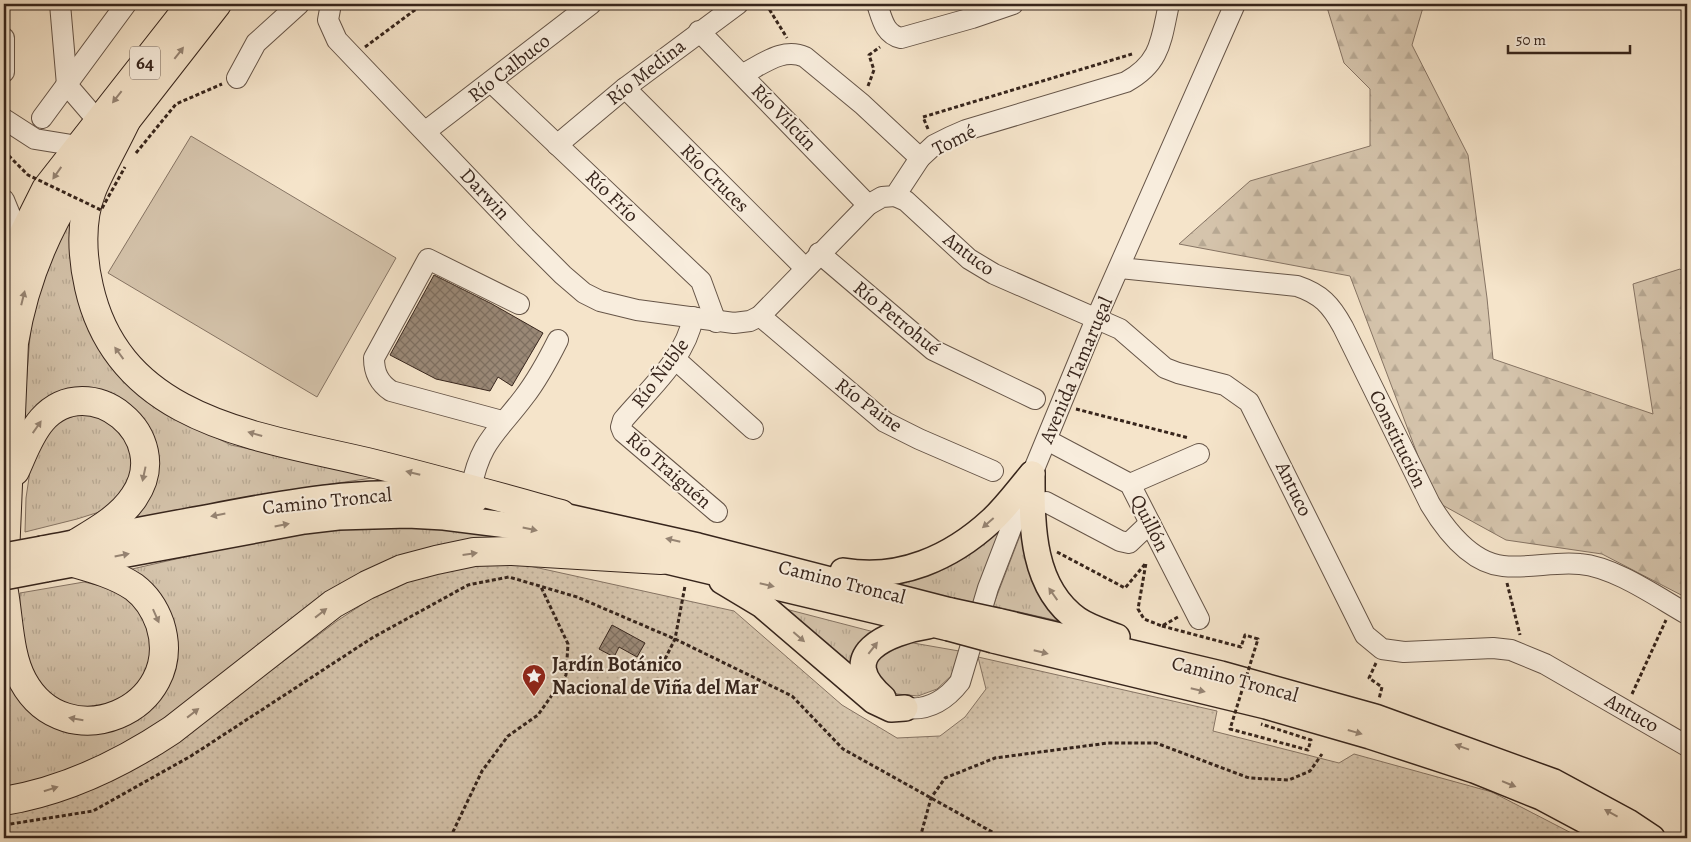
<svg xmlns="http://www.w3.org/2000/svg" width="1691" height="842" font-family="Alegreya,serif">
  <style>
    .grass { fill: url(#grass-tufts); stroke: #867464 }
    .forest { fill: url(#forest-firs); stroke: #867464 }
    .park { fill: url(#park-dots); stroke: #867464 }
    .pitch { fill: #d5c4ac; stroke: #867464 }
    .building { fill: url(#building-cross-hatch); stroke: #37251c }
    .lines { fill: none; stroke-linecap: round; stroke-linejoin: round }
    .minor-casing { stroke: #665548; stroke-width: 22 }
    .major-casing { stroke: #37251c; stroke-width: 28 }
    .highway-casing { stroke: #37251c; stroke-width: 30 }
    .path { stroke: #37251c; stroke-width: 3; stroke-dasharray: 4 2.5; stroke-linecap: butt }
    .minor { stroke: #f8eddd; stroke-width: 20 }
    .major { stroke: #f5e4ca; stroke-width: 25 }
    .highway { stroke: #f5e4ca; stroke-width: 28 }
    .major-bridge-casing { stroke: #37251c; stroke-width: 28; stroke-linecap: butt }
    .path-bridge { stroke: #37251c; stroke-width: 3; stroke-dasharray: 4 2.5; stroke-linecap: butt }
    .major-bridge { stroke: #f5e4ca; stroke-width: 25 }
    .oneway { fill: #968473 }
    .labels { text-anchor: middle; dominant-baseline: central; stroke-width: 4; stroke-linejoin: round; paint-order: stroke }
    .shield { fill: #f8eddd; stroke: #716156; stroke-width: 1 }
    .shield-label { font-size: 19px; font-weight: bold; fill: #37251c }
    .street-label { font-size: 20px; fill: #37251c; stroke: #f8eddd }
    .poi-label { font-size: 20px; font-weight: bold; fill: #37251c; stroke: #f8eddd; text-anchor: start }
  </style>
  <defs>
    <pattern id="grass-tufts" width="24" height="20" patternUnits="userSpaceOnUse" patternTransform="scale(1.25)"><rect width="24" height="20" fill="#d5c4ac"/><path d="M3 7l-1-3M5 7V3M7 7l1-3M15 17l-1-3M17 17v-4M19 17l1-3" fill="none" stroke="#b7a893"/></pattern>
    <pattern id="forest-firs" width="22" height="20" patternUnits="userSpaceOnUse" patternTransform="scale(1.25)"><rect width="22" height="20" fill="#d5c4ac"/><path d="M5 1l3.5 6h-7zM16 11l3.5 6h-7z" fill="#b7a893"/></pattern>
    <pattern id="park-dots" width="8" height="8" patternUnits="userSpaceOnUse" patternTransform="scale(1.25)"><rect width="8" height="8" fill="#d5c4ac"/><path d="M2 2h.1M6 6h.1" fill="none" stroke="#b7a893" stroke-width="1.8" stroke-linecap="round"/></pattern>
    <pattern id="building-cross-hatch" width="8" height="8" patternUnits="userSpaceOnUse" patternTransform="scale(1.25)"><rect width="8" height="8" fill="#9a8876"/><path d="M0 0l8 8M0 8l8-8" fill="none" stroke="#7e6f60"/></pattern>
  </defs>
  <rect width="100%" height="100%" fill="#f5e4ca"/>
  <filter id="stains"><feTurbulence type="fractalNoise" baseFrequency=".004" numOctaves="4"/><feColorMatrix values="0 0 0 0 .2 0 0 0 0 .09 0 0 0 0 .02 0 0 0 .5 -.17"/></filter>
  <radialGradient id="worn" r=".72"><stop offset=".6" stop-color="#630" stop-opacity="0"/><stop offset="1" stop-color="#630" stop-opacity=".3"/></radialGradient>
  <g class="grass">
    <path d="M86 187 73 272 81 306 108 363 139 394 180 420 231 445 379 477 263 494 135 519C148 500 160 479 158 455 153 404 87 371 44 401 36 406 30 417 23 424L31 324 45 266Z"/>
    <path d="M91 411 130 437 135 471 115 507 77 519 25 532 26 498 31 464 52 423Z"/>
    <path d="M1006 517 974 604 870 579Z"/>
    <path d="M1026 520 1072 624 993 606Z"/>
    <path d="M340 527 437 528 544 542 414 554 208 689 116 753 4 793V715L9 674 101 728 172 645 119 572 233 546Z"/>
    <path d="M84 582 115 589 141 605 159 655 126 704C115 706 100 711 88 711 58 710 28 675 22 647 18 631 20 610 20 593Z"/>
    <path d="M778 607 878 633 859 677Z"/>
    <path d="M896 640 959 651 952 675 937 689 918 696 897 694 875 679 873 666Z"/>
  </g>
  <path class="forest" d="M1326 4H1424L1412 45 1468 155 1487 298 1493 359 1653 414 1633 284 1680 269 1687 276V598L1602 554 1506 540 1435 501 1350 276 1179 244 1250 181 1370 146V89L1344 63Z"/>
  <path class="park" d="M516 563 734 611 842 705 897 738 940 736 965 717 986 689 978 657 1217 711 1213 731 1339 763 1354 754 1492 792 1581 838H4V811L90 788 157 756 337 621 384 590 426 574 464 565Z"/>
  <path class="pitch" d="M191 136 396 258 317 397 108 273Z"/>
  <g class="building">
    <path d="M434 275 492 304 543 333 512 386 498 377 490 391 436 379 390 355Z"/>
    <path d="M612 625 645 643 637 657 619 647 614 657 599 649Z"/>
  </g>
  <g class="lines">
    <g class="minor-casing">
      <g id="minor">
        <path d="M60 4 67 85 98 121"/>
        <path d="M331 4 328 20 337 40 525 237 563 275 584 293 600 301 637 310 734 323 750 321 760 316 868 205 882 197 895 196 920 158 934 145 950 137 966 130 1126 82C1161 63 1161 40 1169 4"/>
        <path d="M877 4C882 18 884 34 901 38L972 18 1013 4"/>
        <path d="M699 31 868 205"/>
        <path d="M4 38V72"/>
        <path d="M743 74C763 64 783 47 805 57L862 104 920 158"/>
        <path d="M237 78 256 43 299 4"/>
        <path d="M491 82 701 281 716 322"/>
        <path d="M625 88 805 268"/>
        <path d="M42 118 126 4"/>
        <path d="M4 119 35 139 78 146"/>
        <path d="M426 131 591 4"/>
        <path d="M557 145 625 88 738 4"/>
        <path d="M895 196 906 201 969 259 994 274 1120 329 1165 368 1178 373 1225 385 1249 402 1365 635 1382 649 1404 652 1493 648 1511 650 1545 664 1687 746"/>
        <path d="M4 200 20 239"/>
        <path d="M819 253 933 350 1035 399"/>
        <path d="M1120 268 1297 286C1321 294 1331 305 1343 327L1430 504C1445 529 1471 563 1503 566 1529 569 1555 561 1580 564 1615 567 1657 597 1687 614"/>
        <path d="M760 316 885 422 919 439 993 471"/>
        <path d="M693 317C686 358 649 389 623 420L621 427 623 432 717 512"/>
        <path d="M675 359 753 429"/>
        <path d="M502 421 391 391C379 383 374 373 374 358L428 259 519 304"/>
        <path d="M1047 440 1130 484 1199 619"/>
        <path d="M1130 484 1199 454"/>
        <path d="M471 489C480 441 497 433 524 397 538 379 548 360 558 340"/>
        <path d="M1046 502 1120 541 1129 543 1150 523"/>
        <path d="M905 708C928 711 946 700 960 682L988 588 1032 474 1096 319 1235 4"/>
      </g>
    </g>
    <g class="major-casing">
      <g id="major">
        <path d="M1032 474C1032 525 1031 587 1078 620 1090 628 1104 632 1117 637"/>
        <path d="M541 511 698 546 951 611"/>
        <path d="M42 549C99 538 155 527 211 517 298 500 385 484 475 500"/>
        <path d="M46 569 304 521 338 517 408 515 444 517 514 526 549 533 949 628"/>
        <path d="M843 571C899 581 951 558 992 520 1007 506 1019 489 1032 474"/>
        <path d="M722 581 762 605 874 701 891 709 905 708"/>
        <path d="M997 621 1221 674 1375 717 1554 782 1628 822 1652 838"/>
        <path d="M993 640 1266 706 1370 736 1474 770 1541 797 1618 838"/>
        <path d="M883 698C833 655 888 632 928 626"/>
      </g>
    </g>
    <g class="highway-casing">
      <g id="highway">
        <path d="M127 119C116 143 102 166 92 190 80 220 82 257 89 287 119 421 256 436 367 462 432 478 496 496 561 514"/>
        <path d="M4 292 18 245 46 189 191 4"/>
        <path d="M15 471C23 454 29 435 42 420 89 367 176 436 134 497 121 517 98 530 78 542"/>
        <path d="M4 579 14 343C23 287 42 238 72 190L217 4"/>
        <path d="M4 592C9 620 9 656 23 681 66 760 187 710 160 624 155 610 146 596 134 587 116 575 95 569 74 563"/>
        <path d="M4 801C65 791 121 764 172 730L333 604 367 585 402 569 436 560 474 552 512 551 661 560"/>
      </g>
    </g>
    <g class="path">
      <path d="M766 4 787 38"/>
      <path d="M365 47 423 4"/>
      <path d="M868 86 874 70 869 55 880 47"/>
      <path d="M928 129 923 117 1132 54"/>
      <path d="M136 153 176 104 222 84"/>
      <path d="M1076 409 1189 438"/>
      <path d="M1057 552 1125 588 1146 563 1138 609 1144 619 1162 626 1178 617"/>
      <path d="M1507 583 1520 635"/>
      <path d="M1376 663 1369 678 1382 687 1379 699"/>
      <path d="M662 665 675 639 685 586"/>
      <path d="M1632 694 1666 620"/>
      <path d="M4 825 93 811 191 756 372 638 468 585 509 577 577 597 675 639 792 696 843 749 1003 838"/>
      <path d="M450 838 482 771 508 736 538 715 566 675 568 644 541 587"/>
      <path d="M920 838 931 798 945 778 995 758 1108 743H1156L1249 778 1289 780 1310 771 1322 754"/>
    </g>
    <use href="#minor" class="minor"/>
    <use href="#major" class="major"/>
    <use href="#highway" class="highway"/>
    <g class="major-bridge-casing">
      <g id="major-bridge">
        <path d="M4 556 42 549"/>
        <path d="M4 577 46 569"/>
        <path d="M951 611 997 621"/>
        <path d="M949 628 993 640"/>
      </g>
    </g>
    <g class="path-bridge">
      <path d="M4 151 28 175 101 210 125 167"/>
      <path d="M1162 626 1241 647 1245 635 1258 639 1230 729 1308 750 1311 740 1261 724"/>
    </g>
    <use href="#major-bridge" class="major-bridge"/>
  </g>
  <defs><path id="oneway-solid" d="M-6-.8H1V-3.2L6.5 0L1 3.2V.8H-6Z" transform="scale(1.25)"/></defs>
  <g class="oneway">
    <use href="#oneway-solid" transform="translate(179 53) rotate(-52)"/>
    <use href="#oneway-solid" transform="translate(117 97) rotate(128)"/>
    <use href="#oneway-solid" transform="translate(57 173) rotate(125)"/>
    <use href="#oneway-solid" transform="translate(23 298) rotate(-76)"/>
    <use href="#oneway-solid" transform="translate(119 353) rotate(-126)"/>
    <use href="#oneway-solid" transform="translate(37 427) rotate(-55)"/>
    <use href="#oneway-solid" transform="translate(255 434) rotate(-164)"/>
    <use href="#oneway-solid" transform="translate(413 473) rotate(-166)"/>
    <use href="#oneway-solid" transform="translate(144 474) rotate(102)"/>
    <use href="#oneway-solid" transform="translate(218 515) rotate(169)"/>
    <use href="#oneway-solid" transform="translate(988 523) rotate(139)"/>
    <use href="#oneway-solid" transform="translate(282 525) rotate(-11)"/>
    <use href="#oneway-solid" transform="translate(530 529) rotate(12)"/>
    <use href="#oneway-solid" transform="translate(673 540) rotate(-167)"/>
    <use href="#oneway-solid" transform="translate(470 554) rotate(-8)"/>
    <use href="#oneway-solid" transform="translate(122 555) rotate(-11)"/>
    <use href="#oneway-solid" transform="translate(767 585) rotate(13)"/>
    <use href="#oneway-solid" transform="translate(1053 594) rotate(-125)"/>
    <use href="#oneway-solid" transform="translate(321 613) rotate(-38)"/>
    <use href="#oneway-solid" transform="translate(156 616) rotate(66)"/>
    <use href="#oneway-solid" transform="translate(799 637) rotate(41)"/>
    <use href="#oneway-solid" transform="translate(873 648) rotate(-52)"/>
    <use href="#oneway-solid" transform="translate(1041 652) rotate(14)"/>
    <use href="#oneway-solid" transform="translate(1198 690) rotate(14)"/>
    <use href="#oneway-solid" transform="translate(193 713) rotate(-38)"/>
    <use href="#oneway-solid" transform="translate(76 719) rotate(-170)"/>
    <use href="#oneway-solid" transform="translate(1355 732) rotate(16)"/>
    <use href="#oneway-solid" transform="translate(1462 747) rotate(-160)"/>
    <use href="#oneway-solid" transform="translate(1509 784) rotate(22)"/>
    <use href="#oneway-solid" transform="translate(51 789) rotate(-17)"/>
    <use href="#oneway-solid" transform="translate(1611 813) rotate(-151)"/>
  </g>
  <defs>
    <g id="sight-pin" transform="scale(1.25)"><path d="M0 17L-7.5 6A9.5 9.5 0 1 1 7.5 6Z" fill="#8f2418" stroke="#f8eddd"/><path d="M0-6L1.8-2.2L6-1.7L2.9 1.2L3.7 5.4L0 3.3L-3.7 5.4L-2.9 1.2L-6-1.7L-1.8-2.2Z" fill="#fff"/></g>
  </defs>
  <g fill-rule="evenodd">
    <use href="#sight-pin" x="534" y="676"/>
  </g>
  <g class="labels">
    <rect class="shield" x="130" y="46.5" width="30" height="33" rx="4"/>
    <g class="shield-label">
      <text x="145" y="63">64</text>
    </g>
    <g class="street-label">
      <text transform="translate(509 68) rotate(-38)">Río Calbuco</text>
      <text transform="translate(646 72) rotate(-38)">Río Medina</text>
      <text transform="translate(784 117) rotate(46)">Río Vilcún</text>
      <text transform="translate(954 140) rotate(-27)">Tomé</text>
      <text transform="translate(715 178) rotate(45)">Río Cruces</text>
      <text transform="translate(485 194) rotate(47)">Darwin</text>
      <text transform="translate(612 196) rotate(44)">Río Frío</text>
      <text transform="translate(969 254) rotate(37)">Antuco</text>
      <text transform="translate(897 318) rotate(39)">Río Petrohué</text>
      <text transform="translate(1076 370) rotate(-67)">Avenida Tamarugal</text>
      <text transform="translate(660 373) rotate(-53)">Río Ñuble</text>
      <text transform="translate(869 405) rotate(36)">Río Paine</text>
      <text transform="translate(1398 439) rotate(64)">Constitución</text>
      <text transform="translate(669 470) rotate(41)">Río Traiguén</text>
      <text transform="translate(1294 489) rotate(64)">Antuco</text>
      <text transform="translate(327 501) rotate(-6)">Camino Troncal</text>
      <text transform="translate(1150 523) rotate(63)">Quillón</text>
      <text transform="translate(842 582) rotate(14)">Camino Troncal</text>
      <text transform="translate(1235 679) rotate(15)">Camino Troncal</text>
      <text transform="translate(1632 713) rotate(30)">Antuco</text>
    </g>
    <g class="poi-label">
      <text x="552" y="664">Jardín Botánico<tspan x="552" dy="23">Nacional de Viña del Mar</tspan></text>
    </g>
  </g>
  <rect width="1691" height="842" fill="none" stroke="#f5e4ca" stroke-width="20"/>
  <rect x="5" y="5" width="1681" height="832" fill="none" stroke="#37251c" stroke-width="2.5"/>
  <rect x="10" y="10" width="1671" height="822" fill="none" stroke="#37251c"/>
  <path d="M1508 45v8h122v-8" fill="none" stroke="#37251c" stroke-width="2.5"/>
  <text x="1516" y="45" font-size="15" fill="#37251c" stroke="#f8eddd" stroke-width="4" paint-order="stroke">50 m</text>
  <rect width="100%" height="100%" filter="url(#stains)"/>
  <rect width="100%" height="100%" fill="url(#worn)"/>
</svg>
